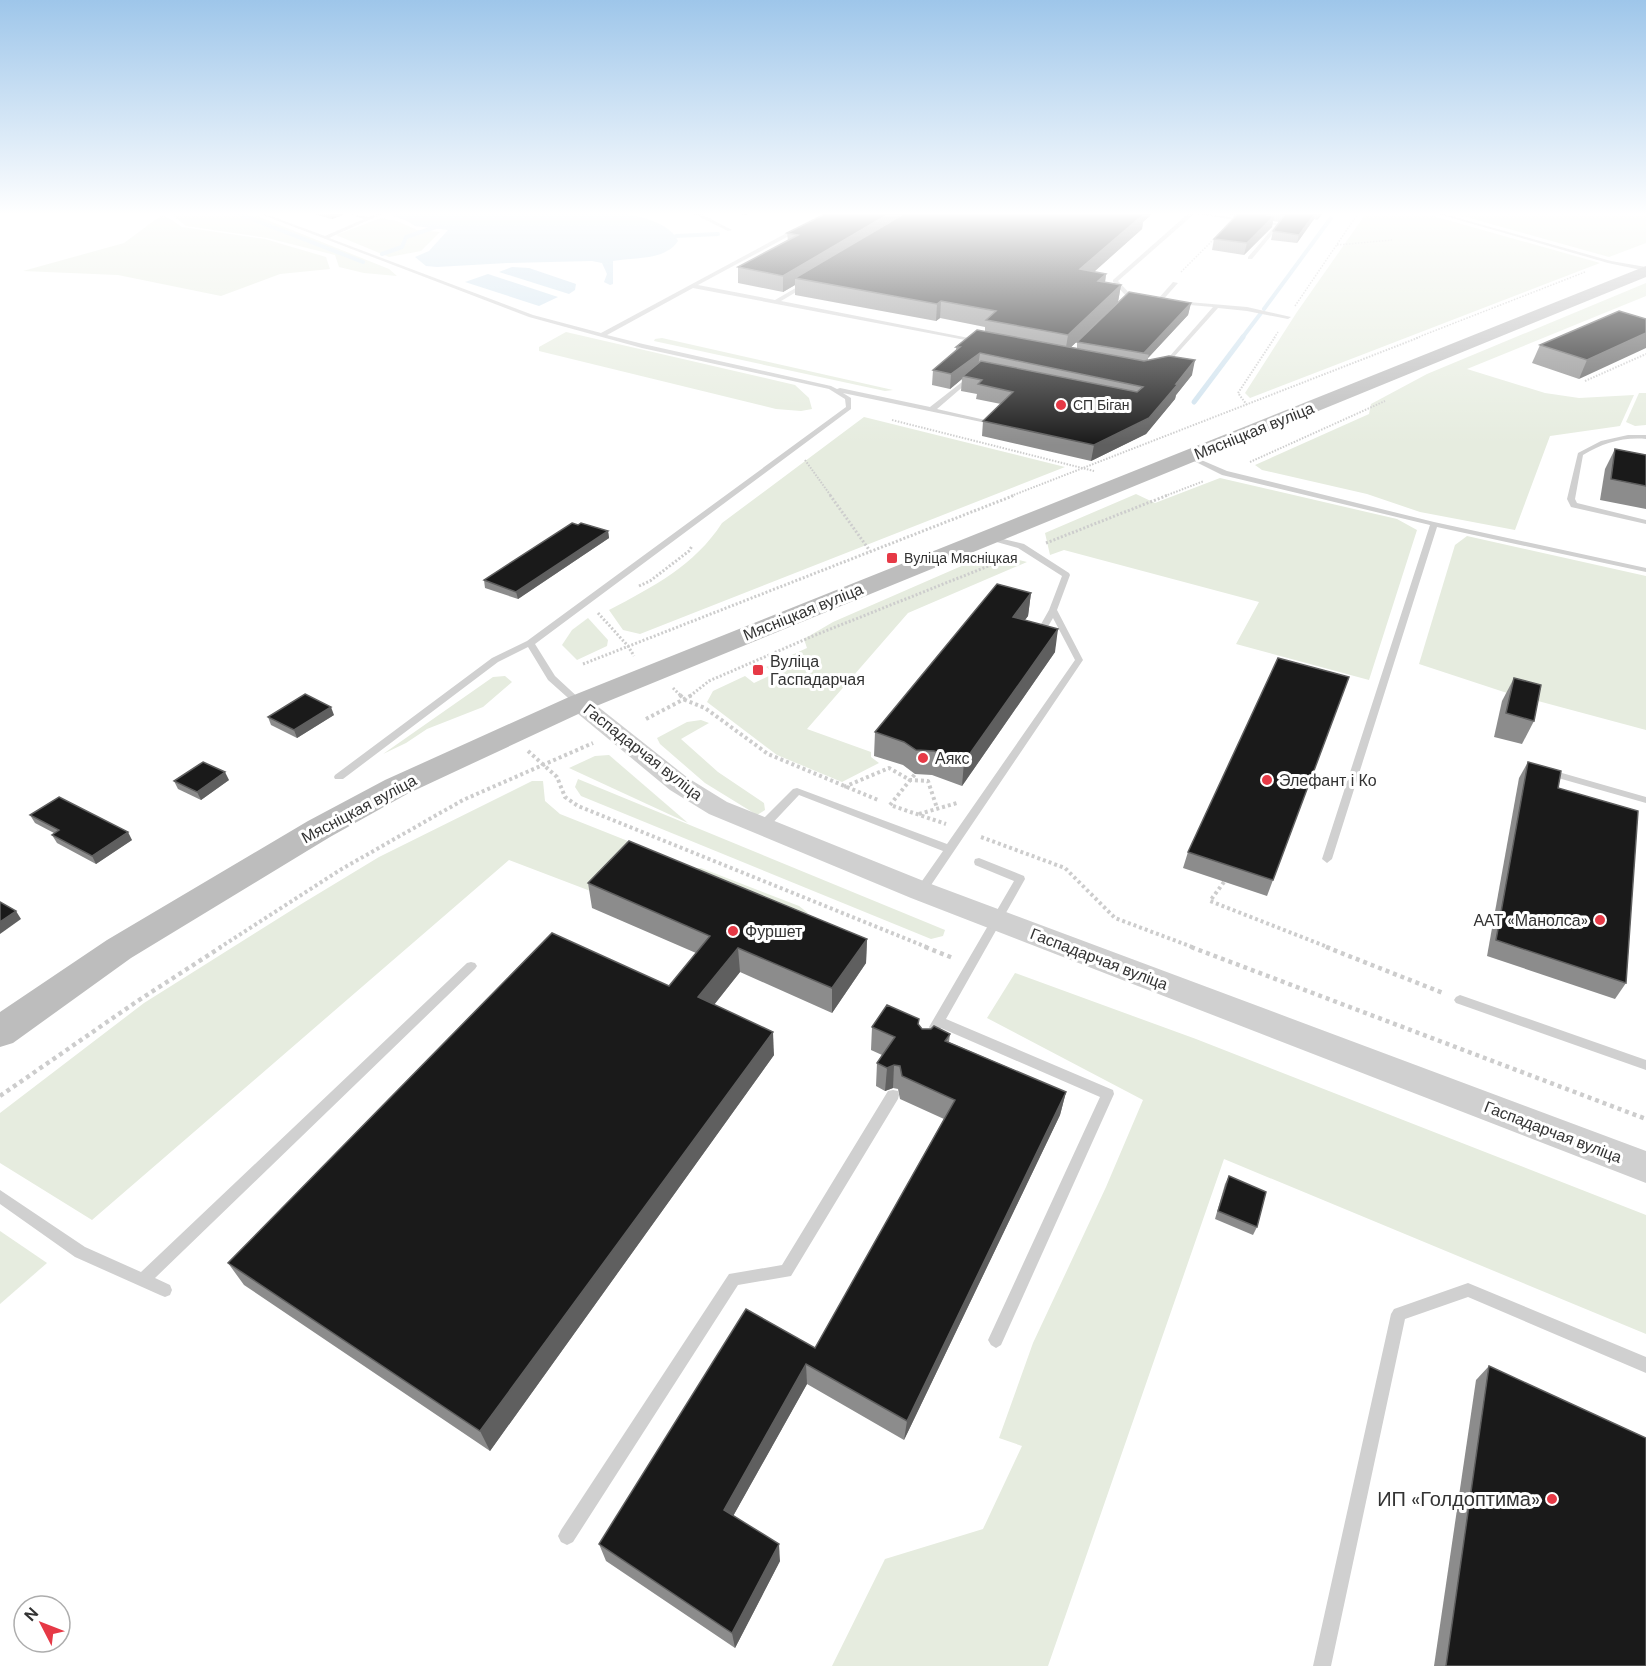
<svg xmlns="http://www.w3.org/2000/svg" width="1646" height="1666" font-family="'DM Sans',sans-serif">
  <style>
    .green { fill: #e6ecdf }
    .water { fill: #cfe2ee }
    .lines { fill: none; stroke-linecap: round; stroke-linejoin: round }
    .stream-far1 { stroke: #cfe2ee; stroke-width: 4 }
    .stream { stroke: #cfe2ee; stroke-width: 5 }
    .path-far4 { stroke: #cdcdcd; stroke-width: 1.5; stroke-dasharray: 1.5 1.5; stroke-linecap: butt }
    .path-far3 { stroke: #cdcdcd; stroke-width: 2; stroke-dasharray: 1.5 1.5; stroke-linecap: butt }
    .path-far2 { stroke: #cdcdcd; stroke-width: 3; stroke-dasharray: 2 2; stroke-linecap: butt }
    .path-far1 { stroke: #cdcdcd; stroke-width: 4; stroke-dasharray: 3 3; stroke-linecap: butt }
    .path { stroke: #cdcdcd; stroke-width: 4.5; stroke-dasharray: 4 4; stroke-linecap: butt }
    .service { fill: #d0d0d0; fill-rule: evenodd }
    .tertiary { fill: #d0d0d0; fill-rule: evenodd }
    .secondary { fill: #bdbdbd; fill-rule: evenodd }
    .wall { fill: #8c8c8c }
    .shaded-wall { fill: #5f5f5f }
    .building { fill: #1a1a1a; stroke: #5f5f5f; stroke-width: 1.5 }
    .poi-dot { fill: #e63946; stroke: #fff; stroke-width: 2 }
    .labels { text-anchor: middle; dominant-baseline: central; stroke-width: 6; stroke-linejoin: round; paint-order: stroke }
    .far-poi-label { font-size: 14px; fill: #333; stroke: #fff; text-anchor: start }
    .street-label { font-size: 16px; fill: #333; stroke: #fff }
    .poi-label { font-size: 16px; fill: #333; stroke: #fff; text-anchor: start }
    .near-poi-label { font-size: 20px; fill: #333; stroke: #fff; text-anchor: end }
  </style>
  <rect width="100%" height="100%" fill="#fff"/>
  <g class="green">
    <path d="M168 212H247L389 269 397 276 364 273 339 267 335 255 267 238 186 226Z"/>
    <path d="M1367 212H1419L1600 263 1250 398 1245 393 1297 312Z"/>
    <path d="M1448 212H1646V243L1609 257Z"/>
    <path d="M163 214 182 227 265 239 326 257 330 269 280 274 221 296 118 275 23 271 124 243Z"/>
    <path d="M381 218 397 221 417 230 440 232 421 251 389 257 336 235Z"/>
    <path d="M1646 283V296L1467 369 1545 393 1579 398 1634 395 1620 426 1550 436 1515 530 1420 512 1367 494 1262 470 1255 465 1369 414 1371 404 1427 374Z"/>
    <path d="M566 332 795 385 809 398 812 409 801 411 776 409 539 351V347Z"/>
    <path d="M662 338 893 390 885 391 654 341 655 339Z"/>
    <path d="M1639 393H1646V425L1635 426 1626 422Z"/>
    <path d="M864 417 1065 467 640 634 623 630 609 610C653 587 695 565 722 523Z"/>
    <path d="M1220 478 1397 519 1417 530 1369 680 1236 644 1259 602 1064 550 1050 555 1045 533 1136 494 1155 503Z"/>
    <path d="M1467 536 1646 576V730L1504 692 1419 664 1455 545Z"/>
    <path d="M1000 555 1027 562 908 613 807 729 871 752V757L879 763 842 782 777 755 707 702 713 691 745 676 754 683 775 673 766 667 807 648 804 639 833 622 973 561Z"/>
    <path d="M588 618 608 640 607 646 577 660 562 645 572 630Z"/>
    <path d="M505 676 512 682 483 707 427 729 406 743 383 754 493 677Z"/>
    <path d="M701 720 709 723 681 739 718 772 764 803 765 810 757 815 705 783 660 744 657 738 687 722Z"/>
    <path d="M609 755 688 823 569 768 595 756Z"/>
    <path d="M578 779 945 930 943 936 931 939 581 796 575 787Z"/>
    <path d="M532 781H543L545 801 560 814 643 847 593 892 509 860 92 1220 0 1163V1113L144 1003 303 903 379 857Z"/>
    <path d="M701 868 799 906 808 913 794 920 687 869Z"/>
    <path d="M1015 973 1196 1039 1646 1215V1334L1224 1159 1048 1666H832L885 1559 983 1529 1022 1446 999 1438 1033 1343 1106 1187 1143 1100 987 1018Z"/>
    <path d="M0 1231 47 1263 0 1304Z"/>
  </g>
  <g class="water">
    <path d="M396 212H621C639 217 670 222 678 241 665 261 634 257 613 261V284L610 285 604 282 607 274 602 263 592 261 507 263 437 267 426 266 415 257 429 251 448 230 415 226 407 221 391 215Z"/>
    <path d="M512 267 529 268 576 284 575 290 569 294 499 272Z"/>
    <path d="M488 274 558 297 539 306 465 282Z"/>
  </g>
  <g class="lines">
    <g class="stream-far1">
      <path d="M234 212 363 262"/>
      <path d="M676 236 718 234"/>
      <path d="M382 254 402 247 406 237 439 226"/>
      <path d="M1264 309 1331 218"/>
      <path d="M1242 338 1261 313"/>
    </g>
    <path class="stream" d="M1194 402 1243 337"/>
    <g class="path-far4">
      <path d="M1337 245 1392 240"/>
      <path d="M1181 272 1216 237"/>
      <path d="M1295 306 1359 212"/>
      <path d="M1274 338 1278 332"/>
      <path d="M1416 338 1585 272"/>
    </g>
    <g class="path-far3">
      <path d="M1585 381 1646 354"/>
      <path d="M1247 405 1238 393 1275 337"/>
      <path d="M892 420 1094 471"/>
      <path d="M805 460 831 496"/>
      <path d="M1250 462 1385 401"/>
      <path d="M1011 496 1420 337"/>
      <path d="M1165 496 1204 481"/>
    </g>
    <g class="path-far2">
      <path d="M830 495 870 551"/>
      <path d="M1046 543 1168 495"/>
      <path d="M639 586 650 581 689 551 692 546"/>
      <path d="M598 613 628 646 634 656"/>
      <path d="M583 664 1015 495"/>
      <path d="M673 688 681 696"/>
      <path d="M690 696 709 681 813 636 1006 559"/>
    </g>
    <g class="path-far1">
      <path d="M680 695 685 700 705 708 768 754 878 800"/>
      <path d="M646 719 692 695"/>
      <path d="M528 751 557 777 565 797 578 806 929 948"/>
      <path d="M844 787 889 768 910 780 928 781 937 808"/>
      <path d="M890 805 915 774"/>
      <path d="M893 806 946 824"/>
      <path d="M919 814 957 803"/>
      <path d="M981 837 1065 868 1115 918 1195 948"/>
      <path d="M1224 882 1210 901 1330 948"/>
      <path d="M219 948 340 870 463 800 593 743"/>
    </g>
    <g class="path">
      <path d="M925 947 953 958"/>
      <path d="M1191 947 1646 1119"/>
      <path d="M1326 947 1443 993"/>
      <path d="M0 1096 136 1002 221 947"/>
    </g>
    <g class="service">
      <path d="M255 212H260L325 236 364 219 341 212 368 217 381 212H386L329 238 533 315 601 333 796 228H800V230L698 285 775 300 806 282 808 285 781 301 984 341 981 343 693 288 607 335 643 344 831 386 837 389 840 388 930 407 971 375 973 376V378L937 409 994 422 991 424 843 393 851 398V409L535 644 555 676 582 701 584 703 582 705H576L548 680 528 647 498 662 343 779H335L334 777 335 775 492 658 527 641 846 407 845 399 829 389 642 348 529 317Z"/>
      <path d="M683 212 699 214 710 212 703 215 732 230 728 231 698 216Z"/>
      <path d="M1190 212H1198L1247 220 1245 221 1194 214 1118 281 1133 297 1125 304H1121V302L1127 297 1113 282V280Z"/>
      <path d="M1431 212H1437L1611 261 1646 267V271L1608 263Z"/>
      <path d="M1259 221 1281 224 1252 259H1248V257L1276 225 1261 223Z"/>
      <path d="M1173 282 1178 283 1162 301H1158V299Z"/>
      <path d="M1176 301 1247 307 1291 317 1288 319 1247 311 1218 308 1164 368 1161 366 1162 365 1213 307 1178 304Z"/>
      <path d="M1628 435H1646V439C1623 437 1603 443 1583 455L1575 499 1577 503 1646 520V524L1571 507 1567 499 1578 453 1601 441Z"/>
      <path d="M1188 456H1192L1227 471 1434 522 1646 568V572L1437 527 1332 859 1327 863 1322 859 1430 525 1222 475 1188 458Z"/>
      <path d="M986 535 1024 544 1069 573 1070 575 1057 610 1083 660 925 894H917L915 891 943 851 799 795 766 830H758L757 827 758 824 793 789 797 788 947 844 1075 660 1053 618 1043 635 1040 636 1036 633 1049 610 1062 576 1018 548 986 539Z"/>
      <path d="M1548 769 1646 797V803L1544 774 1543 772 1544 770Z"/>
      <path d="M979 858 1024 876 1025 879 946 1019 1113 1090 1114 1094 1001 1345 996 1348 991 1345 988 1340 1100 1097 941 1028 939 1031 935 1032 931 1031 929 1027 1014 881 975 865 974 862 975 859Z"/>
      <path d="M471 962 475 963 477 966 475 969 155 1278 170 1285 172 1290 170 1295 165 1297 160 1295 75 1257 0 1204V1190L85 1247 141 1272 467 963Z"/>
      <path d="M1460 995 1646 1060V1070L1456 1003 1454 1000 1456 997Z"/>
      <path d="M893 1090 898 1091 899 1095 898 1099 791 1276 738 1285 573 1542 567 1545 561 1542 558 1536 561 1530 729 1274 782 1265 888 1091Z"/>
      <path d="M1468 1283 1646 1357V1373L1468 1297 1405 1319 1331 1666H1313L1391 1314 1394 1309Z"/>
    </g>
    <path class="tertiary" d="M579 696 587 698 688 778 727 802 931 884 1646 1151V1183L911 898 709 814 670 790 571 708 567 703 571 698Z"/>
    <path class="secondary" d="M1646 266V277L589 709 407 794 330 837 131 958 13 1043 0 1047V1012L107 940 308 821 385 780 569 697Z"/>
  </g>
  <g class="wall">
    <path d="M307 212H342L343 215 332 219Z"/>
    <path d="M727 212H753L745 215Z"/>
    <path d="M829 212H1154L1143 222 1142 229 1094 272 1106 274 1105 282 1121 285 1118 302 1071 347 1077 348V342L1191 303 1188 315 1148 358V360L1192 375 1176 395 1175 399 1146 434 1091 461 982 436 983 421 1001 404 976 399 977 394 961 391 962 379 950 389 932 385 933 370 956 350V347L985 331V327L940 318 936 321 795 295V285L783 292 738 283V267L788 241 787 233Z"/>
    <path d="M1222 212H1324L1317 220 1314 219 1297 243 1271 240 1273 231 1279 222 1273 221 1272 227 1244 255 1212 250 1214 239 1233 219 1234 215 1224 213Z"/>
    <path d="M1619 311 1579 379 1532 363 1540 345Z"/>
    <path d="M1615 449 1646 455V509L1600 500 1605 469Z"/>
    <path d="M608 531 609 538 518 599 485 588 484 580Z"/>
    <path d="M1031 593 1028 616 1025 620 1055 652 962 786 932 775 915 774 903 765 874 756 875 732Z"/>
    <path d="M1349 677 1267 896 1183 868 1188 852Z"/>
    <path d="M1514 678 1534 721 1522 744 1494 737 1502 701Z"/>
    <path d="M334 715 297 738 271 725 268 717Z"/>
    <path d="M1528 762 1558 788 1626 983 1615 999 1487 956 1519 778Z"/>
    <path d="M229 780 201 800 178 789 174 781Z"/>
    <path d="M30 815 132 840 96 864 57 843 52 835 54 833 35 823Z"/>
    <path d="M588 883 867 939 866 963 832 1013 740 972 714 1005 774 1055 490 1451 244 1285 228 1263 669 986 696 953 592 908Z"/>
    <path d="M919 1025 922 1029 950 1034 949 1042 1066 1092 1060 1115 904 1440 807 1384 733 1516 780 1561 735 1648 606 1561 599 1544 815 1348 944 1119 900 1099 898 1089 893 1088 885 1091 876 1086 877 1063 882 1055 871 1050 872 1027Z"/>
    <path d="M1229 1176 1257 1227 1253 1235 1215 1219 1225 1184Z"/>
    <path d="M1489 1366 1646 1666H1434L1476 1380Z"/>
  </g>
  <g class="shaded-wall">
    <path d="M330 212H342L343 215 332 219Z"/>
    <path d="M745 212H753L745 215Z"/>
    <path d="M892 212H917L795 278V285L783 292V276Z"/>
    <path d="M1140 212H1154L1143 222 1142 229 1078 286 1080 269Z"/>
    <path d="M1316 212 1314 219 1297 243 1299 235Z"/>
    <path d="M1320 212H1324L1317 220Z"/>
    <path d="M1274 216 1272 227 1244 255 1247 243Z"/>
    <path d="M1106 274 1104 290 1098 281Z"/>
    <path d="M1121 285 1118 302 1065 353 1068 335Z"/>
    <path d="M941 301 940 318 936 321 937 304Z"/>
    <path d="M1191 303 1188 315 1148 358 1149 354 1144 353Z"/>
    <path d="M1646 333V348L1579 379 1587 360Z"/>
    <path d="M980 353 978 367 963 376 962 379 950 389 951 374Z"/>
    <path d="M1195 360 1192 375 1176 395 1175 399 1146 434 1091 461 1094 445 1176 384Z"/>
    <path d="M608 531 609 538 518 599 516 592Z"/>
    <path d="M1031 593 1028 616 1010 639 1013 617Z"/>
    <path d="M1058 629 1055 652 962 786 964 762Z"/>
    <path d="M331 707 334 715 297 738 294 730Z"/>
    <path d="M225 772 229 780 201 800 197 792Z"/>
    <path d="M128 832 132 840 96 864 92 856Z"/>
    <path d="M16 911 21 919 0 934V922Z"/>
    <path d="M867 939 866 963 832 1013V988Z"/>
    <path d="M738 948 740 972 701 1021 698 997Z"/>
    <path d="M773 1032 774 1055 490 1451 480 1431Z"/>
    <path d="M894 1065 893 1088 885 1091 887 1068Z"/>
    <path d="M1066 1092 1060 1115 904 1440 907 1421Z"/>
    <path d="M806 1364 807 1384 727 1527 724 1510Z"/>
    <path d="M779 1544 780 1561 735 1648 732 1633Z"/>
  </g>
  <g class="building">
    <path d="M829 212H892L783 276 738 267 798 235 787 233Z"/>
    <path d="M907 212H1140L1139 213 1144 214 1080 269 1106 274 1098 281 1121 285 1068 335 986 320 996 311 941 301 937 304 795 278Z"/>
    <path d="M1235 212H1240L1274 216 1247 243 1214 239 1238 214Z"/>
    <path d="M1266 212H1316L1299 235 1273 231 1285 214Z"/>
    <path d="M1129 292 1191 303 1144 353 1149 354 1077 342Z"/>
    <path d="M1619 311 1646 319V333L1587 360 1540 345Z"/>
    <path d="M977 330 1144 361 1169 356 1195 360 1176 384H1178L1149 418 1094 445 983 421 1013 392 978 384 982 380 963 376 981 361 1137 392 1143 387 980 353 951 374 933 370 960 347H956Z"/>
    <path d="M1615 449 1646 455V486L1611 479Z"/>
    <path d="M572 523 578 525 581 523 608 531 516 592 484 580Z"/>
    <path d="M997 584 1031 593 1013 617 1058 629 964 762 934 751 916 750 904 742 875 732Z"/>
    <path d="M1278 658 1349 677 1273 880 1188 852Z"/>
    <path d="M1514 678 1541 685 1534 721 1506 713Z"/>
    <path d="M305 694 331 707 294 730 268 717Z"/>
    <path d="M203 762 225 772 197 792 174 781Z"/>
    <path d="M1528 762 1561 771 1558 788 1638 811 1626 983 1496 940Z"/>
    <path d="M59 797 128 832 92 856 52 835 59 830 30 815Z"/>
    <path d="M629 841 867 939 832 988 738 948 698 997 773 1032 480 1431 228 1263 552 933 669 986 710 936 588 883Z"/>
    <path d="M0 902 16 911 0 922Z"/>
    <path d="M887 1005 919 1019 918 1024 922 1029H931L934 1026 950 1034 945 1041 1066 1092 907 1421 806 1364 724 1510 779 1544 732 1633 599 1544 746 1309 815 1348 955 1100 902 1076 900 1066 894 1065 887 1068 877 1063 895 1037 872 1027Z"/>
    <path d="M1229 1176 1266 1192 1257 1227 1218 1211Z"/>
    <path d="M1489 1366 1646 1438V1666H1446Z"/>
  </g>
  <linearGradient id="sky" x2="0" y2="1"><stop stop-color="#9ec6ea"/><stop offset="0.48" stop-color="#fff"/><stop offset="1" stop-color="#fff" stop-opacity="0"/></linearGradient>
  <rect width="1646" height="445" fill="url(#sky)"/>
  <g class="poi-dot">
    <circle cx="1061" cy="405" r="6"/>
    <rect x="886" y="552" width="12" height="12" rx="3"/>
    <rect x="752" y="664" width="12" height="12" rx="3"/>
    <circle cx="923" cy="758" r="6"/>
    <circle cx="1267" cy="780" r="6"/>
    <circle cx="1600" cy="920" r="6"/>
    <circle cx="733" cy="931" r="6"/>
    <circle cx="1552" cy="1499" r="6"/>
  </g>
  <g class="labels">
    <g class="far-poi-label">
      <text x="1073" y="405">СП Біган</text>
      <text x="904" y="558">Вуліца Мясніцкая</text>
    </g>
    <g class="street-label">
      <text transform="translate(1254 431) rotate(-22)">Мясніцкая вуліца</text>
      <text transform="translate(803 612) rotate(-22)">Мясніцкая вуліца</text>
      <text transform="translate(643 752) rotate(38)">Гаспадарчая вуліца</text>
      <text transform="translate(359 809) rotate(-28)">Мясніцкая вуліца</text>
      <text transform="translate(1099 959) rotate(21)">Гаспадарчая вуліца</text>
      <text transform="translate(1553 1132) rotate(21)">Гаспадарчая вуліца</text>
    </g>
    <g class="poi-label">
      <text x="770" y="661">Вуліца<tspan x="770" dy="18">Гаспадарчая</tspan></text>
      <text x="935" y="758">Аякс</text>
      <text x="1279" y="780">Элефант і Ко</text>
      <text x="1588" y="920" text-anchor="end">ААТ «Манолса»</text>
      <text x="745" y="931">Фуршет</text>
    </g>
    <g class="near-poi-label">
      <text x="1540" y="1499">ИП «Голдоптима»</text>
    </g>
  </g>
  <g transform="translate(42 1624) rotate(312)"><circle r="28" fill="#ffffff" stroke="#adadad" stroke-width="1.5"/>
  <path d="M0-4.5L10 22L0 15L-10 22Z" fill="#e63946"/>
  <text y="-9" font-size="16" font-weight="bold" text-anchor="middle" fill="#333333">N</text>
  </g>
</svg>
